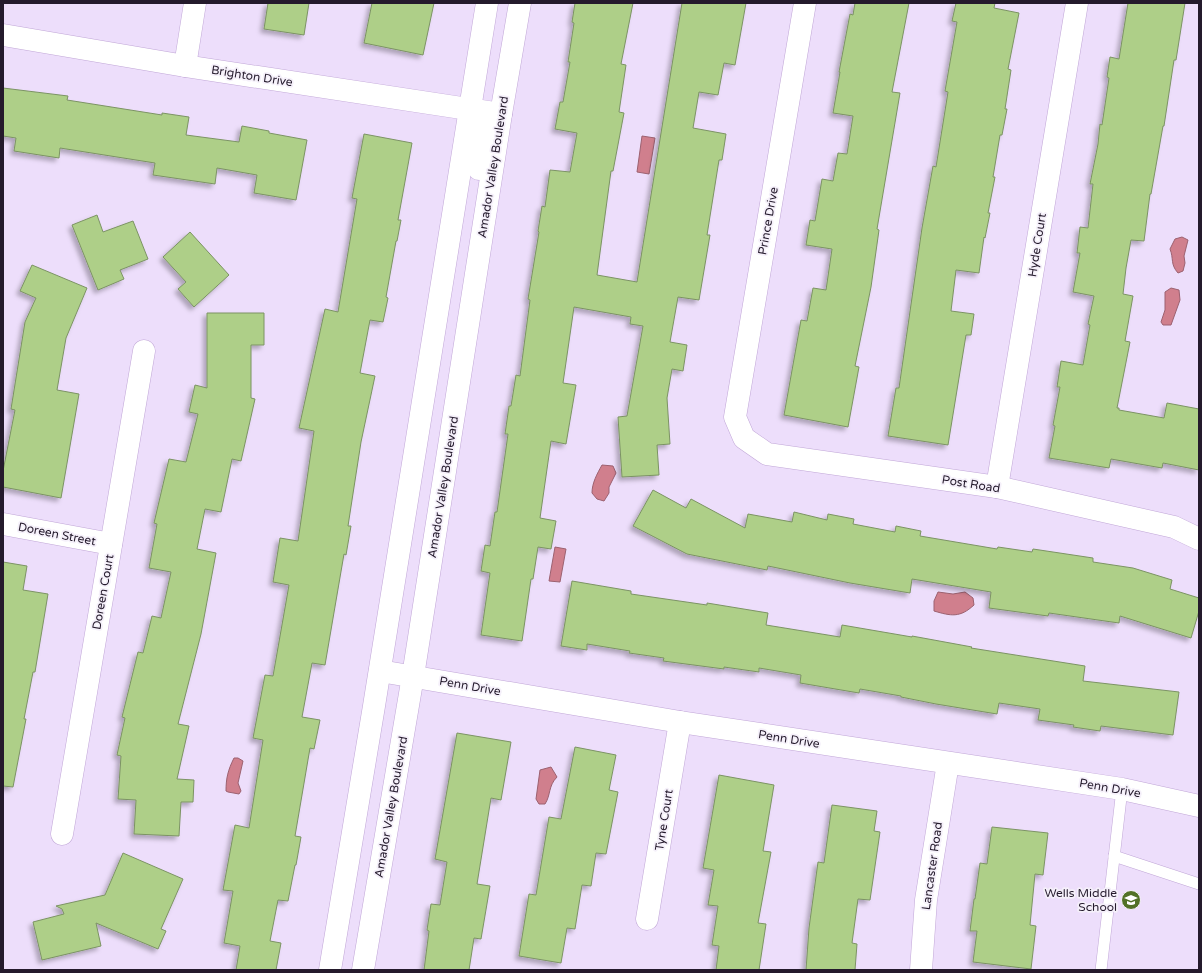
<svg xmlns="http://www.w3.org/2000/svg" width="1202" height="973" font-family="'Varela Round',sans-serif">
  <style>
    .water { fill: #d07f8d; stroke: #9c6170 }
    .building { fill: #aecf88; stroke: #7c9364; filter: url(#shadow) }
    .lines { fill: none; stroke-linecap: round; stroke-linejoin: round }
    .service-casing { stroke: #c1a7d7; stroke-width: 12 }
    .minor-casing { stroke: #c1a7d7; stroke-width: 23 }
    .tertiary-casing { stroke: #c1a7d7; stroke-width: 23 }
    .service { stroke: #fff; stroke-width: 11 }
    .minor { stroke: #fff; stroke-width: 22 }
    .tertiary { stroke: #fff; stroke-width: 22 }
    .labels { text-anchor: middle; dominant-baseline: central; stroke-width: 3.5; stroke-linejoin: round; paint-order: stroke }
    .street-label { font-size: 12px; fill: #241a2c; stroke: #f5f0fa }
    .poi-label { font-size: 12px; fill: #241a2c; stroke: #f5f0fa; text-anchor: end }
  </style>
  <defs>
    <filter id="shadow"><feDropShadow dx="-3.5" dy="3.5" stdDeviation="2" flood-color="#0004"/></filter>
  </defs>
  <rect width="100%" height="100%" fill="#eddefb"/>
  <g class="water">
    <path d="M642 136 655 138 649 174 637 172Z"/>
    <path d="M1182 237 1188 240 1184 256 1185 263 1183 271 1178 273C1170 264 1174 259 1170 249L1175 239Z"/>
    <path d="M1171 288 1179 290 1180 300 1171 325H1163L1161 322 1165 310V292Z"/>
    <path d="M602 465 613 466 616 473 609 487V493L604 501 597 499 592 493C592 483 597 474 602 465Z"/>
    <path d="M555 547 566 549 560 582 549 581Z"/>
    <path d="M938 592 953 594 965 592 973 598 974 605C960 618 951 616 934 611V601Z"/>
    <path d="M234 758H238L243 761 238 783 241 791 239 794 228 792 226 791C226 778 228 770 234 758Z"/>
    <path d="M551 767 557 777C548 786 551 795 545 804H539L536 799 540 770Z"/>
  </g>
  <g class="building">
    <path d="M268 3H309L304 35 264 29Z"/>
    <path d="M372 3H434L423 55 364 43Z"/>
    <path d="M575 3H633L621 64 626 65 619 112 624 113 613 171H611L597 275 637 282 682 3H746L735 65 724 63 718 95 699 92 693 128 726 134 722 160H719L707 235H710L699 300 678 297 670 342 687 345 683 371 672 369 667 398 670 444 657 445 659 475 622 477 618 417 627 416 643 326 630 324 631 317 574 307 563 383 576 385 566 444 551 441 540 518 556 521 551 549 538 547 533 579H531L522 641 481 635 490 573 481 571 485 545 490 546 495 512H497L508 434H505L509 406H511L516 375 520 376 530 300 528 299 539 232 538 231 542 206 545 207 550 170 570 172 577 133 555 129 560 102H563L570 62H568L574 23 572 22Z"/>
    <path d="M855 3H909L892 92 900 93 877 229 879 230 871 287 855 366 859 367 848 427 784 415 801 320 807 321 813 288 826 290 832 249 806 245 810 220 815 221 822 179 833 181 838 153 847 154 853 116 833 113 840 72H839L850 14 853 15Z"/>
    <path d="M956 3H995L994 8 1019 13 1008 69 1011 70 1005 109H1007L1002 135H1000L993 177H995L988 213H990L985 238 984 237 979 273 956 270 951 311 974 314 971 335H966L948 445 888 436 896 388H899L922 228 933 166 936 167 948 92 945 91 957 22 952 21Z"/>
    <path d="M1128 3H1185L1176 60H1174L1164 126H1163L1151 194H1150L1144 241 1131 240 1126 268 1123 294 1133 296 1125 341 1130 342 1117 408H1119V410L1164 418 1167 403 1199 409V470L1163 463 1162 468 1111 459 1109 468 1049 458 1055 426 1053 425 1060 387H1057L1061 361 1083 365 1090 325 1088 324 1094 296 1073 292 1080 253H1077L1080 227 1088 228 1093 184H1090L1098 144 1100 124 1102 125 1109 78 1107 77 1110 57 1119 59Z"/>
    <path d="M3 88 68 96 67 100 162 115V113L189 117 186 135 239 142 242 126 269 131V133L307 140 296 200 254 193 257 175 217 168 215 184 153 175 155 163 60 148 59 158 14 151 16 138 3 136Z"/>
    <path d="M364 134 412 143 398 220H401L397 241H396L386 297 388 298 383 322 370 320 360 373 375 376 361 442 348 526H351L346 555 344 554 325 665 312 663 302 717 320 720 314 749 310 748 295 836 301 837 296 865H295L288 901 278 900 270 941 281 943 276 970H236L240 946 224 943 233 891 223 890 235 825 249 828 263 740 253 738 265 675 273 676 289 585 273 582 280 538 298 541 314 431 299 428 325 309 338 312 357 199 352 198Z"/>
    <path d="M97 215 103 232 133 221 148 259 120 270 124 279 98 290 72 225Z"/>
    <path d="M190 232 229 275 194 307 178 289 186 282 163 257Z"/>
    <path d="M32 265 87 288 66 338 57 390 79 394 61 498 3 487V471L15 410 11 409 25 322 36 298 20 291Z"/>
    <path d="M207 313H264V345H251V398L255 399 241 461 232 459 221 512 205 509 197 549 216 553 201 634 178 724 189 726 177 779 194 780 193 802H181L179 836 134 834 136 800 118 799 121 756 117 755 125 718 122 717 138 652 143 653 152 616 161 618 171 572 149 568 157 524 154 523 169 459 186 462 198 414 189 412 195 385 207 388Z"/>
    <path d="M653 490 686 508 691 499 745 528 748 514 792 522 794 512 827 520 828 514 854 519 853 524 895 532 896 526 921 531 920 536 997 549 998 547 1032 552 1033 549 1093 558V562L1133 568 1172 580 1170 589 1199 598V611L1191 638 1120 616 1119 623 1049 613 1048 616 989 608 991 592 912 579 910 593 850 583 768 566 767 570 687 554 633 526Z"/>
    <path d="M3 562 27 566 23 590 48 594 35 672H33L24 719H26L13 787 3 786Z"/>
    <path d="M572 581 631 591V594L707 605V603L768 613 766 625 840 637 842 625 912 637V636L972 647 971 648 1085 666 1083 681 1179 692 1173 735 1101 726 1100 731 1073 727 1074 725 1038 720 1040 709 999 703 997 714 936 704 901 697V696L860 689 859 693 800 683 801 675 759 668V672L724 667V669L663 661 664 658 629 653 630 651 587 644V650L561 646Z"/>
    <path d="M457 733 511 742 501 800 491 798 477 884 490 886 481 939 474 938 469 970H424L429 931 427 930 431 904 440 905 447 862 435 859Z"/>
    <path d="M575 747 616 755 609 790 618 792 606 854 596 853 591 886 582 885 575 929 567 928 561 963 519 956 529 894 536 895 549 817 561 819Z"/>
    <path d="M719 775 774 785 763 851 771 852 758 923 766 924 759 970H716L719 946 712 945 718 906 708 905 714 870 703 868Z"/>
    <path d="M832 805 877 811 874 831 880 832 870 900 858 899 852 943 857 944 855 970H806L809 928 818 862 824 863Z"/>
    <path d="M992 827 1048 833 1043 875 1035 874 1030 925 1036 926 1031 969 973 962 977 931H970L974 899H975L980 863 987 864Z"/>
    <path d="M123 853 183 879 161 929 166 931 158 949 96 923 101 946 42 960 33 922 64 914 62 909 56 906 105 895Z"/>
  </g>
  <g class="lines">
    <g class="service-casing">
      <g id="service">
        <path d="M1114 856 1199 884"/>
        <path d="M1101 970 1122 789"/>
      </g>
    </g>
    <g class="minor-casing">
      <g id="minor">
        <path d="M805 3 735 417 744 438 767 454 997 487 1174 527 1199 539"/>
        <path d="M3 35 185 66 501 114"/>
        <path d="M185 66 195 3"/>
        <path d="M997 487 1077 3"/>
        <path d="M3 524 111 544"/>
        <path d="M380 671 680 722 1122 789 1199 806"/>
        <path d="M62 834 144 351"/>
        <path d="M647 919 680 722"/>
        <path d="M921 970 926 900 948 763"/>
      </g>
    </g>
    <g class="tertiary-casing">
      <g id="tertiary">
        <path d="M469 109C473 116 480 123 481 131 484 143 481 157 479 169"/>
        <path d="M330 970 374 706 487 3"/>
        <path d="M363 970 413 676 501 114 520 3"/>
      </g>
    </g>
    <use href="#service" class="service"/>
    <use href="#minor" class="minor"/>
    <use href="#tertiary" class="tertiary"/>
  </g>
  <defs>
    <g id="school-disc" transform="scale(1)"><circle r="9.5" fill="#527127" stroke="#f5f0fa"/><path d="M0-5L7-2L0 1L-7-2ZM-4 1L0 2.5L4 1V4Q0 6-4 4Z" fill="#fff"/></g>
  </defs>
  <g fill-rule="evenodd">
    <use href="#school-disc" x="1131" y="900"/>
  </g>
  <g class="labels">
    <g class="street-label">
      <text transform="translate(252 76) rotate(9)">Brighton Drive</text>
      <text transform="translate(493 167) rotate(-81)">Amador Valley Boulevard</text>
      <text transform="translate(768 221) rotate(-80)">Prince Drive</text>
      <text transform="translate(1037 245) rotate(-81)">Hyde Court</text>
      <text transform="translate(971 484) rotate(9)">Post Road</text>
      <text transform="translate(443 487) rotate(-81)">Amador Valley Boulevard</text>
      <text transform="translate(57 534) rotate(11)">Doreen Street</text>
      <text transform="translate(103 592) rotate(-80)">Doreen Court</text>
      <text transform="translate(470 686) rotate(10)">Penn Drive</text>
      <text transform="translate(789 739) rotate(9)">Penn Drive</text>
      <text transform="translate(1110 788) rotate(10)">Penn Drive</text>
      <text transform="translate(391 807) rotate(-80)">Amador Valley Boulevard</text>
      <text transform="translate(664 820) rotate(-81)">Tyne Court</text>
      <text transform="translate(932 866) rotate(-82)">Lancaster Road</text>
    </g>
    <g class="poi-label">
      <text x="1117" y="893">Wells Middle<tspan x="1117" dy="14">School</tspan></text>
    </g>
  </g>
  <rect width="1202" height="973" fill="none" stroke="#241a2c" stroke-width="8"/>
</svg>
